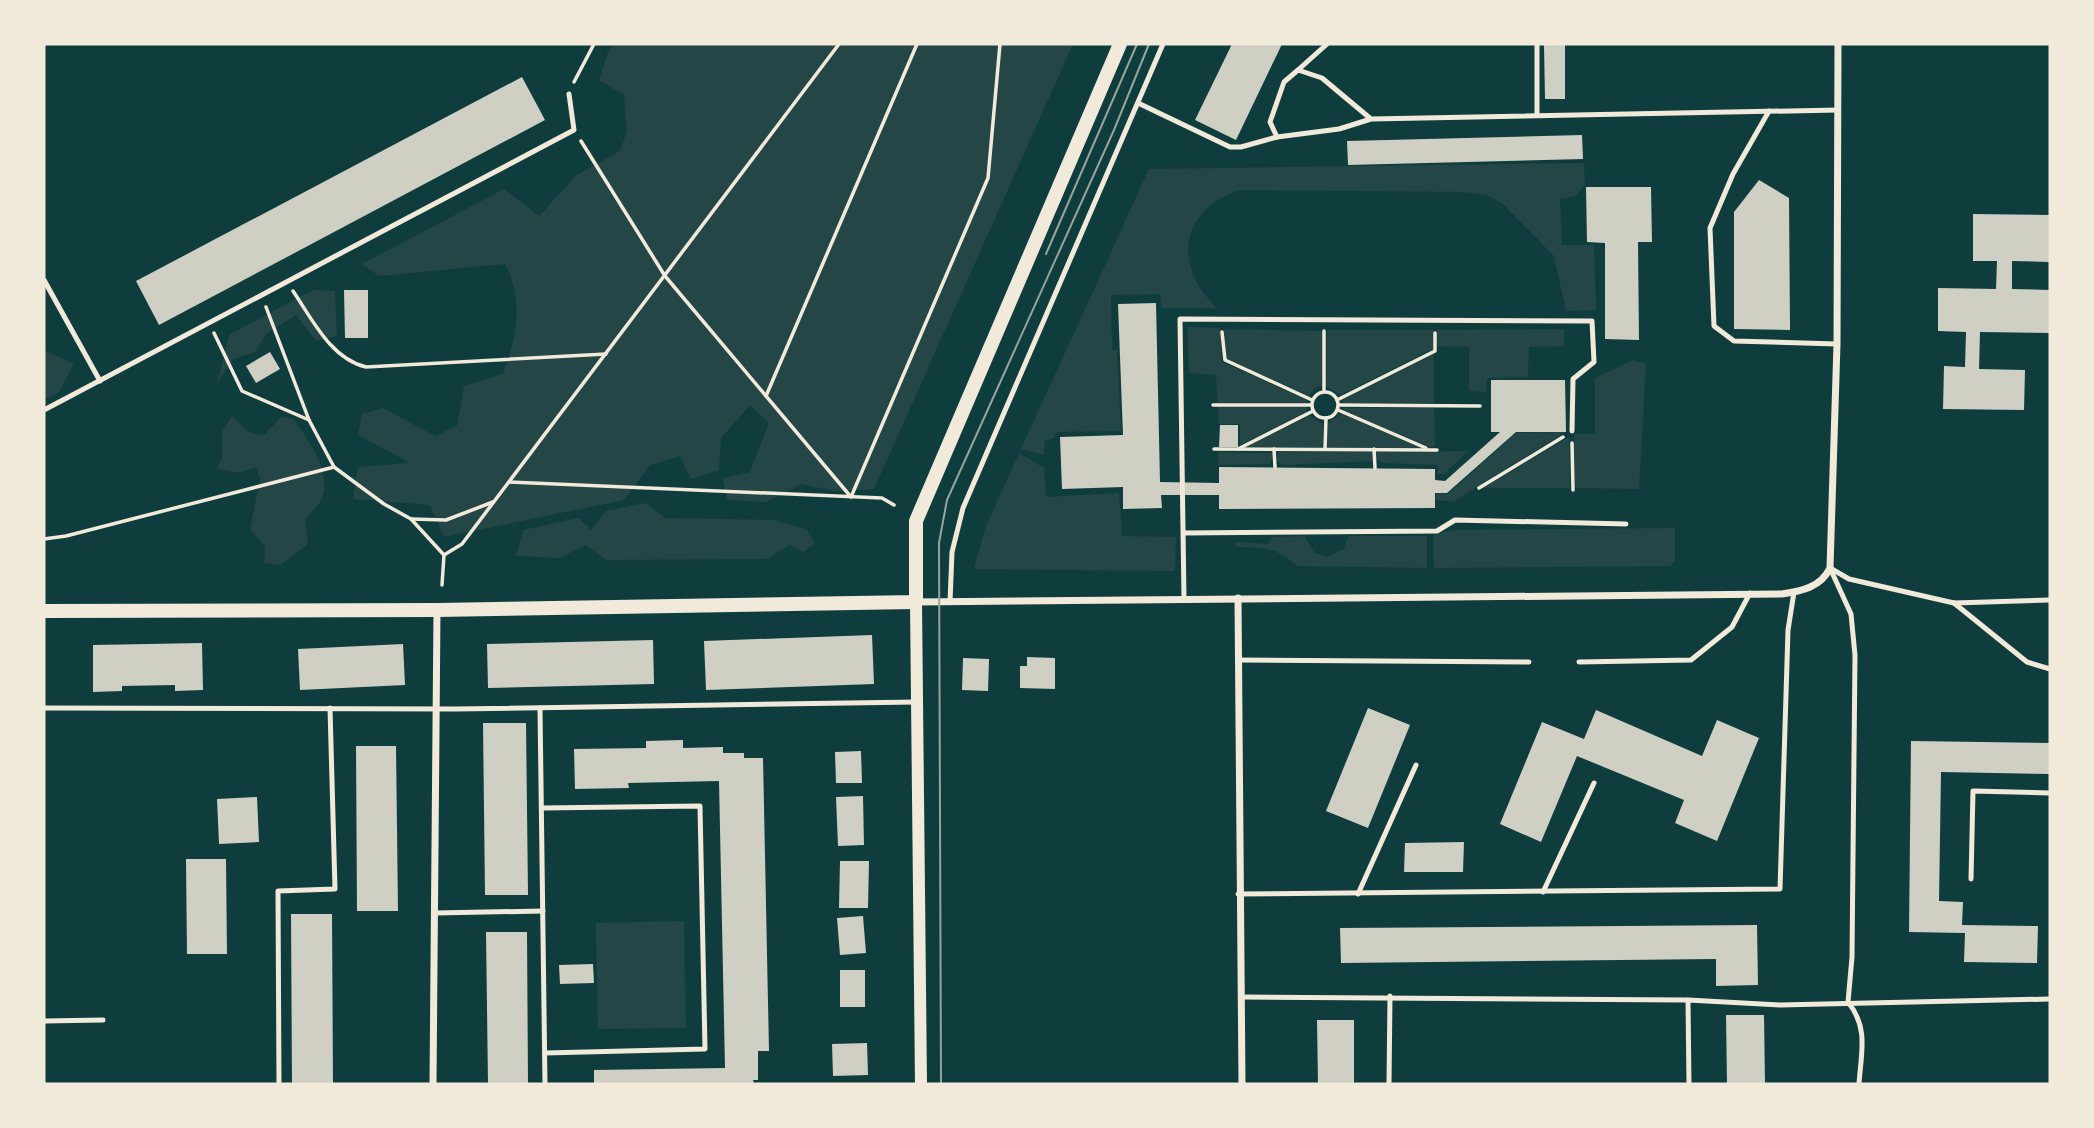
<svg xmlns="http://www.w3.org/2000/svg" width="2094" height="1128" font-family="Lato,sans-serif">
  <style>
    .green { fill: #244646 }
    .building { fill: #cfcfc3 }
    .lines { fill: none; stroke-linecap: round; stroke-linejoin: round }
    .path { stroke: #f1e9da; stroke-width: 3.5 }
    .service { stroke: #f1e9da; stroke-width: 5 }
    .minor { stroke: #f1e9da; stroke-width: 7 }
    .tertiary { stroke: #f1e9da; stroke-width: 12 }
    .secondary { stroke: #f1e9da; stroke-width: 14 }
    .tram { stroke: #97a49c; stroke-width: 2 }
  </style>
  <rect width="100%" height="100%" fill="#0f3d3e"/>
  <g class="green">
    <path d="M618 44H1073L874 489 835 491 801 484 766 502 727 500 723 478 750 472 769 423 750 405 721 438 719 470 691 479 680 456 650 465 624 500 444 537 430 505 353 499 358 467 410 463 358 435 362 414 383 408 435 436 457 426 464 386 503 374C517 337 524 300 505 264L379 276 362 264 504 189 539 216 577 175 620 151 627 131 624 95 599 80 609 49Z"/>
    <path d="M1584 163 1585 184 1576 196 1560 199 1562 245H1594L1596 310 1566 311 1554 256 1502 203 1486 195 1465 192 1241 190C1180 208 1172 266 1217 308H1161L1160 294 1111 295 1112 350H1117L1121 431 1057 432 1053 439 1045 440 1044 455 1021 449 1149 169Z"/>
    <path d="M313 290 335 291 337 336 316 341 296 315 266 334 255 352 233 359 217 384 229 335Z"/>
    <path d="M1187 327 1220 328 1222 362 1307 400 1306 403H1218L1216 375 1189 373Z"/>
    <path d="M1224 329 1322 331 1323 386 1315 387 1309 396 1225 360Z"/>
    <path d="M1564 329V346L1529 347 1528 377 1487 378 1486 392 1469 391V347L1437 346V330Z"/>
    <path d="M1327 330H1433V349L1341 395 1326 387Z"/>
    <path d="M44 350 74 364 59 392 44 400Z"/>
    <path d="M1434 354V403H1343V399Z"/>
    <path d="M1633 360 1646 364 1639 489 1574 488V434H1595V378Z"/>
    <path d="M1218 407H1306L1308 411 1240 445V424H1219Z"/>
    <path d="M1344 408H1434L1435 446 1429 447 1343 411Z"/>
    <path d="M1342 414 1422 448H1327L1326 424Z"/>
    <path d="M232 416 248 432 264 435 281 417 293 419C308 439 335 476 320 502 316 508 309 514 305 519L308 544 280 565 264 563 265 547 250 529 260 479 256 467 240 473 217 469 222 458V432Z"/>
    <path d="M1309 416 1323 424V447H1245Z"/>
    <path d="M1565 432 1453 502 1436 500V493L1448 494 1516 433Z"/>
    <path d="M1569 437 1570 488H1483Z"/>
    <path d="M1468 451 1444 474H1438L1437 465 1382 463 1377 460 1375 452Z"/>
    <path d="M1219 452 1274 453 1270 464 1218 465Z"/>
    <path d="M1277 452H1372L1373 461 1283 465 1277 461Z"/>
    <path d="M1019 453 1044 468 1046 497 1119 493 1122 536 1176 537 1175 571 974 569 985 529Z"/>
    <path d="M645 503 665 518 773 520 806 529 815 543 803 552 789 545 767 559 606 560 585 545 560 558 516 556 523 530 579 518 591 530 606 511Z"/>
    <path d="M1675 528V561L1670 566 1434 568 1433 535 1453 530Z"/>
    <path d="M1304 536 1315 553 1327 557 1344 549 1348 536H1427V568L1298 566C1274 546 1265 548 1235 547L1236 542 1269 544 1272 537Z"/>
    <path d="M684 921 686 1028 598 1029 596 923Z"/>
  </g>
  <g class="building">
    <path d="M1232 44H1282L1236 140 1195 120Z"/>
    <path d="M1565 44V99H1545L1544 45Z"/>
    <path d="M522 77 545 120 159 325 136 281Z"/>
    <path d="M1582 135 1583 159 1348 165 1347 141Z"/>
    <path d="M1759 180 1789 198 1790 330 1734 329V212Z"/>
    <path d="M1586 187H1651L1652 242H1638L1639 340 1605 339V243L1587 242Z"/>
    <path d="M1973 214 2050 215V262L2012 261V289L2050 290V333L1980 332 1979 369 2025 370 2024 410 1943 409 1944 366 1965 367 1966 332 1938 331V288L1996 289 1997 261H1973Z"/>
    <path d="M344 290H368V338H345Z"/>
    <path d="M1156 303 1160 482 1219 483V467L1435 469V480L1445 481 1500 432H1491V380H1565L1566 432H1516L1447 493H1435V508L1219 509V495H1161L1162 508 1123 509V487L1062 489 1060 437 1123 435 1118 304Z"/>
    <path d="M270 352 280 369 256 383 246 366Z"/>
    <path d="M1220 425H1238V447H1219Z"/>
    <path d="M872 635 874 684 706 690 704 641Z"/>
    <path d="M653 640 654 684 488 688 487 644Z"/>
    <path d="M202 643 203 690 175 691V685L122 686V691L93 692V645Z"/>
    <path d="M403 644 405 685 300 690 298 649Z"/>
    <path d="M1027 657 1055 658V689L1020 688V666H1027Z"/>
    <path d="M963 658 989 659 988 691 962 690Z"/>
    <path d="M1368 708 1410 725 1368 828 1326 811Z"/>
    <path d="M1596 710 1702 756 1717 720 1759 738 1717 841 1675 823 1684 800 1577 756 1541 842 1500 824 1542 722 1584 739Z"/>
    <path d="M483 723H526L528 895H485Z"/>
    <path d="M683 740V748L723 747V753H744V758H763L769 1051H758V1080H753L754 1084H594V1070L725 1068 719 781 628 783 629 788 575 789 574 749 646 748V741Z"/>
    <path d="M1911 741 2050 743V774L1941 772 1939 901 1963 902 1962 925 2038 926 2037 963 1964 962 1965 933 1909 932Z"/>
    <path d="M356 746H396L398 911H357Z"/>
    <path d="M861 751 862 783H836L835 752Z"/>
    <path d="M863 796 864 845 838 846 836 797Z"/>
    <path d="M257 797 259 842 219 844 217 799Z"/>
    <path d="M1464 842 1463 872H1404L1405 843Z"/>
    <path d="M186 859H226L227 954H187Z"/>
    <path d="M840 861H869L868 908H839Z"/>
    <path d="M291 914H332L333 1084H292Z"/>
    <path d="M863 916 866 953 840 955 837 918Z"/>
    <path d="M1757 925 1758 985 1716 986V959L1341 963 1340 928Z"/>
    <path d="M486 932H527L528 1084H488Z"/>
    <path d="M593 964 594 983 560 984 559 965Z"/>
    <rect x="840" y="970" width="25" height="37"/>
    <path d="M1726 1015H1764L1765 1084H1727Z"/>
    <path d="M1317 1020H1354V1084H1318Z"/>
    <path d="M867 1043 868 1075 833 1076 832 1044Z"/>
  </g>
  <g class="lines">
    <g class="path">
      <path d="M574 82 594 44"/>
      <path d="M581 141 665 276 851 497 988 178 1000 44"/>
      <path d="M293 291C312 319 331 359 366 367L606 354"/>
      <path d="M1324 331V391"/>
      <path d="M1222 332 1225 360 1312 400"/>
      <path d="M214 333 242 391 309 420"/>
      <circle cx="1325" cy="405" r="13"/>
      <path d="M766 396 917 44"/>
      <path d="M1337 400 1435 351V333"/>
      <path d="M1213 405H1311"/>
      <path d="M1339 405 1480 406"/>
      <path d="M1338 410 1426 448"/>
      <path d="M1572 443 1573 490"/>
      <path d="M1214 449 1437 450"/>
      <path d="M1238 449 1313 411"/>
      <path d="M1274 449 1275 467"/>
      <path d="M1325 449 1326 418"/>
      <path d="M1374 449 1375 468"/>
      <path d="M334 467 384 504 411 519 444 555 442 585"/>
      <path d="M509 482 882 498 894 505"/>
      <path d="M1479 488 1563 437"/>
      <path d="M411 519 446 520 493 502"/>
      <path d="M44 539 66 536 334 467 309 420 266 307"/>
      <path d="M444 555 462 544 839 44"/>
    </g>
    <g class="service">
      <path d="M1537 44V114"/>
      <path d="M1298 70 1327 44"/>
      <path d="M1138 103 1230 147H1241L1277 137"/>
      <path d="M1769 111 1733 174 1710 228 1714 326 1734 341 1837 344"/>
      <path d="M1371 119 1339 129 1277 137 1270 122 1284 82 1298 70 1322 78 1371 119 1838 110"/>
      <path d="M44 280 100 381"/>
      <path d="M44 410 574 130 569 94"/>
      <path d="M1184 533 1437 531 1455 520 1626 524"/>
      <path d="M1830 568 1851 614 1855 655 1852 957 1848 1002C1869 1028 1861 1053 1859 1084"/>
      <path d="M1830 568 1849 579 1954 603 2050 600"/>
      <path d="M1184 599 1180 319 1592 321 1594 362 1573 379 1572 431"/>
      <path d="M950 602 952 552 963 508 1163 44"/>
      <path d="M1954 603 2027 662 2050 669"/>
      <path d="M1238 660 1529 662"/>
      <path d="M1579 662 1691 660 1732 627 1750 593"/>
      <path d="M44 708 455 709 916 702"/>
      <path d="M540 708 545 1084"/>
      <path d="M542 808 700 806 705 1049 545 1053"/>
      <path d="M1971 879 1973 791 2050 793"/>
      <path d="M1543 892 1594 783"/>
      <path d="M1238 894 1780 889 1788 630 1794 592"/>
      <path d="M1358 894 1416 765"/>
      <path d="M435 913 543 911"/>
      <path d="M1242 997 1688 1000"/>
      <path d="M44 1021 103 1020"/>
      <path d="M279 1084 278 891 335 889 330 708"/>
      <path d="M1389 1084 1390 996"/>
      <path d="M1689 1084 1688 1000 1780 1005 2050 999"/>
    </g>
    <g class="minor">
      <path d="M1238 598 1242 1084"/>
      <path d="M916 602 1782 594C1802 591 1821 587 1830 568L1837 344 1838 44"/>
      <path d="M433 1084 437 610"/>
    </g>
    <path class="tertiary" d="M916 602 921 1084"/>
    <path class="secondary" d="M44 611 437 610 916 602V521L1120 44"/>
    <g class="tram">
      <path d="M1046 254 1137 44"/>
      <path d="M941 1084 939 543 947 500 1114 130 1149 44"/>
    </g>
  </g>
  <rect width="2094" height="1128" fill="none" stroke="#f1e9da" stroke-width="91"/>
</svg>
